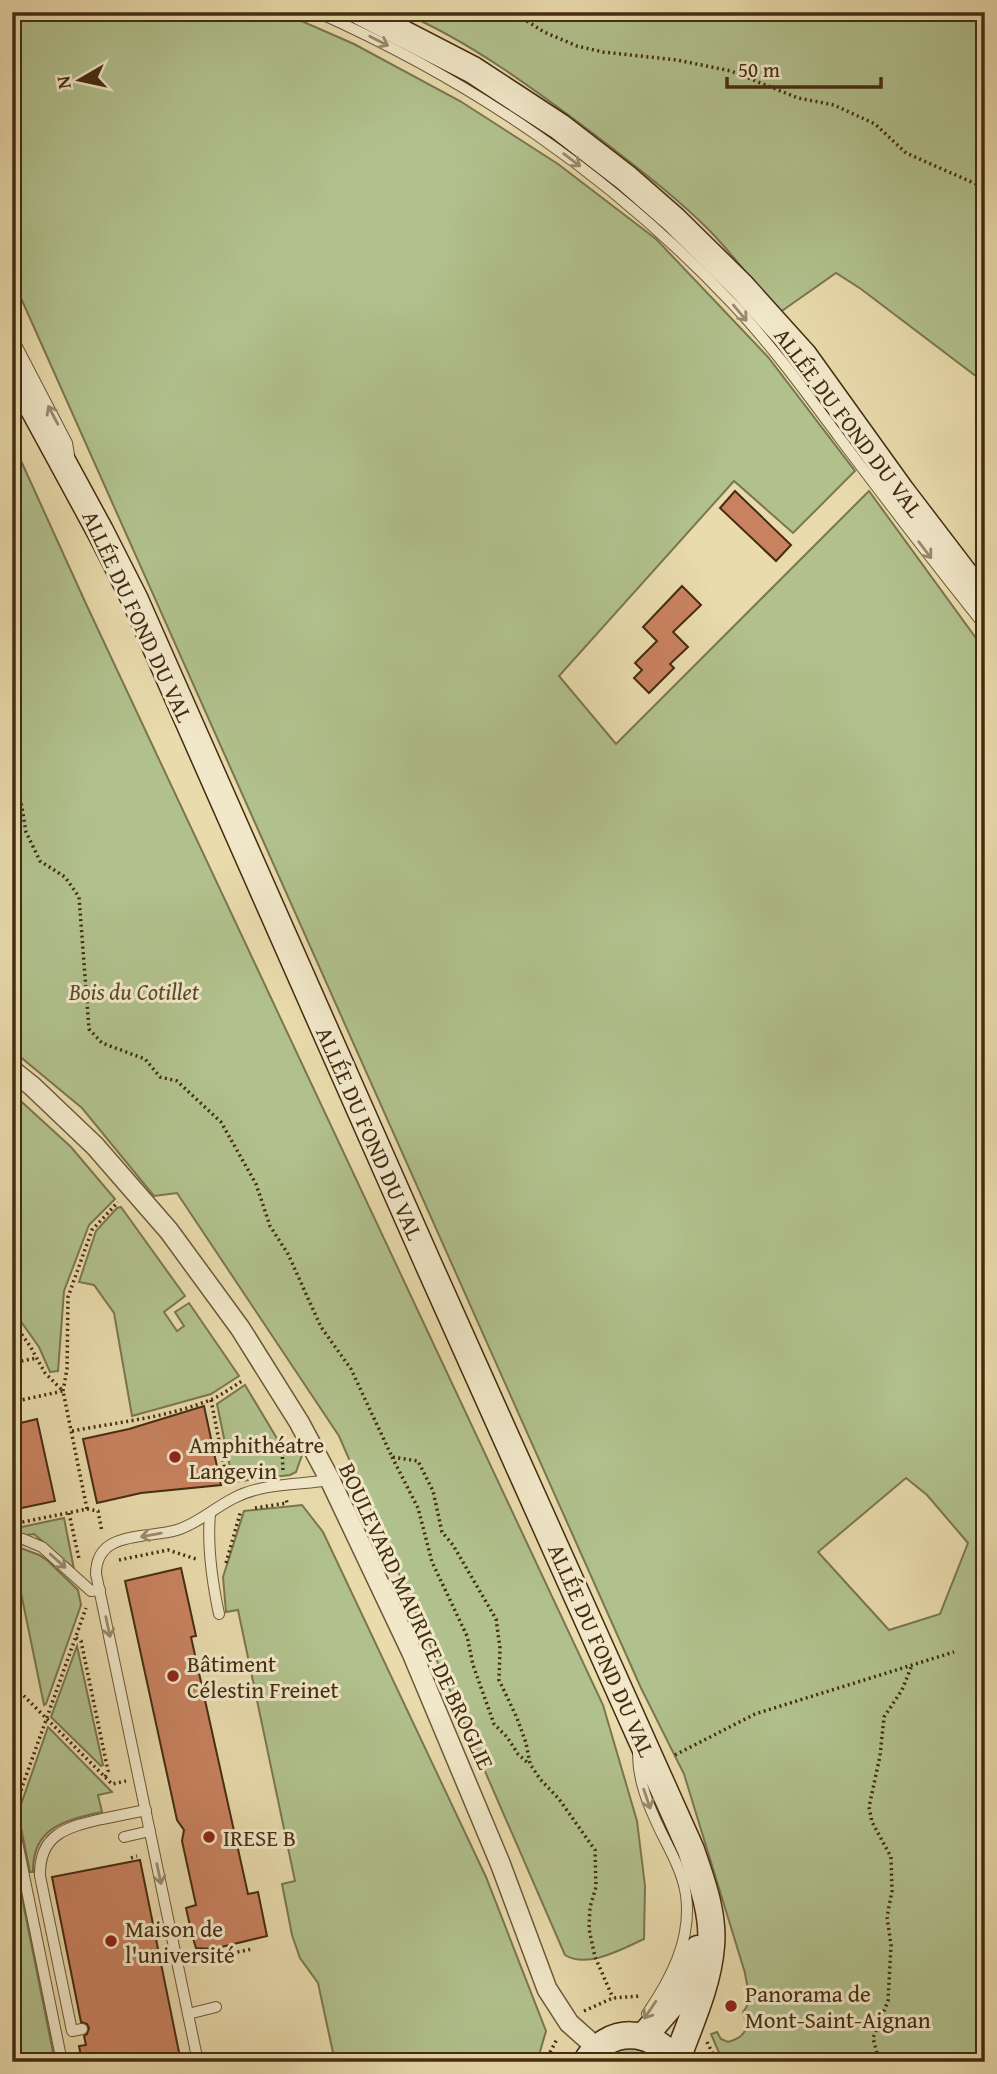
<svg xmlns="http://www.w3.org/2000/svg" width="997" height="2074" font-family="'Gentium Book Plus',serif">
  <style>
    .green { fill: #b1c18d; stroke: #7a764f; stroke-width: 2; fill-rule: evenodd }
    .building { fill: #c98260; stroke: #442c11; stroke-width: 2 }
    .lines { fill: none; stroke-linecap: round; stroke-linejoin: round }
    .lane-casing { stroke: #6d5838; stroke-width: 12 }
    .street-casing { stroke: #6d5838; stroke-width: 22 }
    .secondary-casing { stroke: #442c11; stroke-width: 29 }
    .path { stroke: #442c11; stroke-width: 3.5; stroke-dasharray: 2 3.5; stroke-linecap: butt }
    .lane { stroke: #f1e8c9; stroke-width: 10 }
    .street { stroke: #f1e8c9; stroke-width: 19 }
    .secondary { stroke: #f1e8c9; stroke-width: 26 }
    .oneway { stroke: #9a8a6d }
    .poi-dot { fill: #8f2418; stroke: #f1e8c9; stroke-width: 2.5 }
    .labels { text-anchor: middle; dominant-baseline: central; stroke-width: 6; stroke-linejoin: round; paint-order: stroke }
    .street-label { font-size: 23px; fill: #442c11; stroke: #f1e8c9 }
    .park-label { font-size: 23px; font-style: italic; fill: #5a4a2a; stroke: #f1e8c9 }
    .poi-label { font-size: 23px; fill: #442c11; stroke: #f1e8c9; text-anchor: start }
  </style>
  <rect width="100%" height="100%" fill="#e9dbac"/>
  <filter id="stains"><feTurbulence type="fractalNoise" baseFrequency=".00286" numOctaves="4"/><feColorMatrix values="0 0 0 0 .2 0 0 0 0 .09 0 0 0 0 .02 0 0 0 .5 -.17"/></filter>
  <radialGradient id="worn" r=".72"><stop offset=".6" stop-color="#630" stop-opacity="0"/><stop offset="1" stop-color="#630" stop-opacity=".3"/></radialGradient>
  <g class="green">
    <path d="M12 12H281L354 44 460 101 558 164 656 239 768 357 855 471 793 533 734 481 559 676 616 744 869 491 976 638 985 647V2062H723L711 2034 717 2032 721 2039 728 2042C746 2037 749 2029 743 2012 753 2001 747 1987 745 1973L684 1774 641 1688 12 278ZM906 1478 927 1495 968 1543 940 1614 889 1630 818 1552Z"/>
    <path d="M401 12H985V383L861 289 836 273 779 313C757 286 735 257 710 231 675 196 635 166 595 135 537 91 468 40 401 12Z"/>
    <path d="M12 441 87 606 603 1705 637 1821 645 1886 644 1939C622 1949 587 1969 565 1955L339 1436 177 1193 154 1196 82 1108 12 1050Z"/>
    <path d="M12 1093 71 1147 115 1199 89 1225 64 1291 58 1371 50 1372 39 1347 12 1309Z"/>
    <path d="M121 1207 185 1296 164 1312 177 1331 184 1326 175 1312 189 1303 239 1376 211 1394 132 1416 114 1313 94 1285 79 1282 96 1231 117 1208Z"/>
    <path d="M245 1385 285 1452 298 1446 302 1455 296 1472 290 1475 233 1482 217 1404Z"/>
    <path d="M302 1505 323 1532 486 1877 546 2031 537 2062H335L318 1983 300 1958 292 1935 282 1884 295 1881 238 1610 226 1612 223 1577 244 1511Z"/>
    <path d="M64 1518 74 1569 34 1534 12 1537V1529Z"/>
    <path d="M18 1547 39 1555 48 1561 78 1590 81 1605 46 1704 44 1705 12 1549Z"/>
    <path d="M77 1646 103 1765 101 1766 51 1717Z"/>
    <path d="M48 1727 112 1792 98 1795 102 1812C66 1820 32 1827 33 1872H30L18 1813Z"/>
    <path d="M20 1888 55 2062H12V1894Z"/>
    <path d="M620 2046 645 2048 660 2062H598Z"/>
  </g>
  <g class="building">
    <path d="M735 491 791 545 776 561 720 508Z"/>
    <path d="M682 586 701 605 673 632 688 647 670 664 674 668 649 693 634 678 642 670 635 663 657 641 643 627Z"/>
    <path d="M204 1406 221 1485 141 1493 97 1503 83 1439 129 1429Z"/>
    <path d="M37 1419 55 1501 12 1510V1425Z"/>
    <path d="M181 1568 196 1636 191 1637 248 1894 258 1892 267 1936 213 1949 196 1948 192 1935 186 1908 196 1905 182 1841 184 1830 177 1820 125 1581Z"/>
    <path d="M140 1860 181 2062H82L79 2046 86 2045 84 2036 87 2034 89 2028 87 2024 81 2022 52 1877Z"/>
  </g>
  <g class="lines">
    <g class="lane-casing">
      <g id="lane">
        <path d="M317 12C476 83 610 175 730 301 770 343 805 391 839 437 887 501 935 564 985 626"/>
        <path d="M12 337 67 443 69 455"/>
        <path d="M210 1514C207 1548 212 1581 219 1614"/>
        <path d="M12 1541 23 1539 42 1547 91 1591 100 1590"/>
        <path d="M638 1754C638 1781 649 1807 660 1830 670 1850 683 1873 686 1895 692 1939 671 1979 647 2014"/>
        <path d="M12 1817 62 2062"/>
        <path d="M124 1837 150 1831"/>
        <path d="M216 2007 188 2014 96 1574C96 1530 147 1539 177 1530 199 1523 214 1508 234 1498 262 1483 299 1485 330 1480"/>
        <path d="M188 2014 198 2062"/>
        <path d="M82 2029 72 2031 40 1876C39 1834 67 1827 102 1819 116 1816 131 1813 146 1810"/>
      </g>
    </g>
    <g class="street-casing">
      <path id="street" d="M12 1070 32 1086 95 1146 169 1231 240 1328 299 1422 330 1480 412 1653 500 1863 547 1989 569 2023 597 2048"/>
    </g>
    <g class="secondary-casing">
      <g id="secondary">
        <path d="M361 12 473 70 560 127 626 178 674 220 741 286 804 356 901 491 985 601"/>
        <path d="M12 369 100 531 135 600 427 1261 691 1850C701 1880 714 1913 711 1946 708 1986 689 2025 676 2062"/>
        <path d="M643 2037 670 2006 687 1978 698 1949"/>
        <path d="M586 2062C609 2026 652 2027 675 2062"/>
      </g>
    </g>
    <g class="path">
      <path d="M513 12 544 32 577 46 603 52 677 60 731 71 798 98 834 105 875 124 906 153 985 188"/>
      <path d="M12 790 21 802 26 832 40 861 65 877 79 897 89 1029 102 1043 145 1059 160 1077 177 1081 221 1122 256 1184 270 1226 288 1254 321 1327 351 1369 392 1457 418 1461 433 1491 442 1532 453 1545 496 1619 500 1648 499 1680 517 1718 526 1743 530 1764 540 1779 559 1799 595 1850 596 1887 590 1907 589 1929 595 1957 613 1998"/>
      <path d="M12 859 16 872 12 885"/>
      <path d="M12 893 17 934 12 960"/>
      <path d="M12 1321 30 1346 45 1373 63 1391"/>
      <path d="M16 1362 37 1358"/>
      <path d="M63 1391 67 1369 68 1297 92 1230 118 1202"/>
      <path d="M211 1400 228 1486"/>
      <path d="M12 1402 63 1391 87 1509 18 1523"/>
      <path d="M72 1431C118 1422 165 1418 210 1400 221 1396 232 1387 242 1381"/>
      <path d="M282 1446 283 1472"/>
      <path d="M392 1457 418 1508 432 1562 467 1636 473 1665 494 1724 507 1737 518 1754 528 1763"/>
      <path d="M255 1508 287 1503 286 1499"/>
      <path d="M87 1509 98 1511 102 1532"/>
      <path d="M69 1513 79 1559"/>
      <path d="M119 1560 168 1550 196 1559"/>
      <path d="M226 1563 241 1510"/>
      <path d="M76 1638 81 1641 108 1771 105 1777"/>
      <path d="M12 1684 112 1784 126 1781"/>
      <path d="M675 1755 755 1714 954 1652"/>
      <path d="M14 1799 21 1790 86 1608"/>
      <path d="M131 1858 137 1856"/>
      <path d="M190 1955 200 1960 252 1949"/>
      <path d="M584 2011 613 1998 640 1996"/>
      <path d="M707 2042 717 2062"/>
      <path d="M545 2062 557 2039"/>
      <path d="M871 2062 877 2053 873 2038 888 2001 891 1945 887 1917 892 1891 891 1857 872 1822 869 1807 880 1756 884 1717 902 1690 912 1665"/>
    </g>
    <use href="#lane" class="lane"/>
    <use href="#street" class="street"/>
    <use href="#secondary" class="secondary"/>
  </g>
  <defs><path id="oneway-shaft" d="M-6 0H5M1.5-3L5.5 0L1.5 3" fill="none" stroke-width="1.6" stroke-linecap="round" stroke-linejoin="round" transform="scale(1.75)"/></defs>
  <g class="oneway">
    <use href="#oneway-shaft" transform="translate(379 41) rotate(27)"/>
    <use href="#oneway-shaft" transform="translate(572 160) rotate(37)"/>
    <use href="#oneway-shaft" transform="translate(740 313) rotate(50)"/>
    <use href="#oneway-shaft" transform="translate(53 415) rotate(-118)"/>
    <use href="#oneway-shaft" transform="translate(925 550) rotate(53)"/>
    <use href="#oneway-shaft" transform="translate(151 1535) rotate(170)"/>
    <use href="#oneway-shaft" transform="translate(58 1561) rotate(42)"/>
    <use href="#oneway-shaft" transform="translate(108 1627) rotate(78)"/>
    <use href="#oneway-shaft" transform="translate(647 1799) rotate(71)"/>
    <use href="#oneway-shaft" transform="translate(159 1874) rotate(78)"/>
    <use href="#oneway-shaft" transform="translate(650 2010) rotate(124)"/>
  </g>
  <g class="poi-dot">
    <circle cx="175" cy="1457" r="7"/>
    <circle cx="173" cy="1676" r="7"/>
    <circle cx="209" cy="1837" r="7"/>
    <circle cx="111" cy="1941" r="7"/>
    <circle cx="731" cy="2006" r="7"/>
  </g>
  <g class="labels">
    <g class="street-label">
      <text transform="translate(849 422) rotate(53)">ALLÉE DU FOND DU VAL</text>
      <text transform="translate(138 616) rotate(65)">ALLÉE DU FOND DU VAL</text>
      <text transform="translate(370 1133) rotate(66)">ALLÉE DU FOND DU VAL</text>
      <text transform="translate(417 1616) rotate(65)">BOULEVARD MAURICE DE BROGLIE</text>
      <text transform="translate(602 1650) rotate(66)">ALLÉE DU FOND DU VAL</text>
    </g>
    <g class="park-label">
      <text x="134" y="991">Bois du Cotillet</text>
    </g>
    <g class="poi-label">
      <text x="189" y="1444">Amphithéatre<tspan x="189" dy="26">Langevin</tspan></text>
      <text x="187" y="1663">Bâtiment<tspan x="187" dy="26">Célestin Freinet</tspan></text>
      <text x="223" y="1837">IRESE B</text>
      <text x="125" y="1928">Maison de<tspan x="125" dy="26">l'université</tspan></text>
      <text x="745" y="1993">Panorama de<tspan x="745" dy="26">Mont-Saint-Aignan</tspan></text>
    </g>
  </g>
  <rect width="997" height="2074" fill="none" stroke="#e9dbac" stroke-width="42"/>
  <rect x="14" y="14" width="969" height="2046" fill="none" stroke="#442c11" stroke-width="3.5"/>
  <rect x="21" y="21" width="955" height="2032" fill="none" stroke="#442c11" stroke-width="2"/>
  <g transform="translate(80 80) rotate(261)" stroke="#f1e8c9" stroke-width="5" paint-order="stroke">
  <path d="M0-5L12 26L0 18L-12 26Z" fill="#442c11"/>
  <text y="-10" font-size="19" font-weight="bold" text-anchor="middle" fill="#442c11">N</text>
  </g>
  <path d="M727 77v10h154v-10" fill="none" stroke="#442c11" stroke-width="3.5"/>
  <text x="738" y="77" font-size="21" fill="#442c11" stroke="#f1e8c9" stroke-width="5" paint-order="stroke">50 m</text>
  <rect width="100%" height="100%" filter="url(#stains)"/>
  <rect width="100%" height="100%" fill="url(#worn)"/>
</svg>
